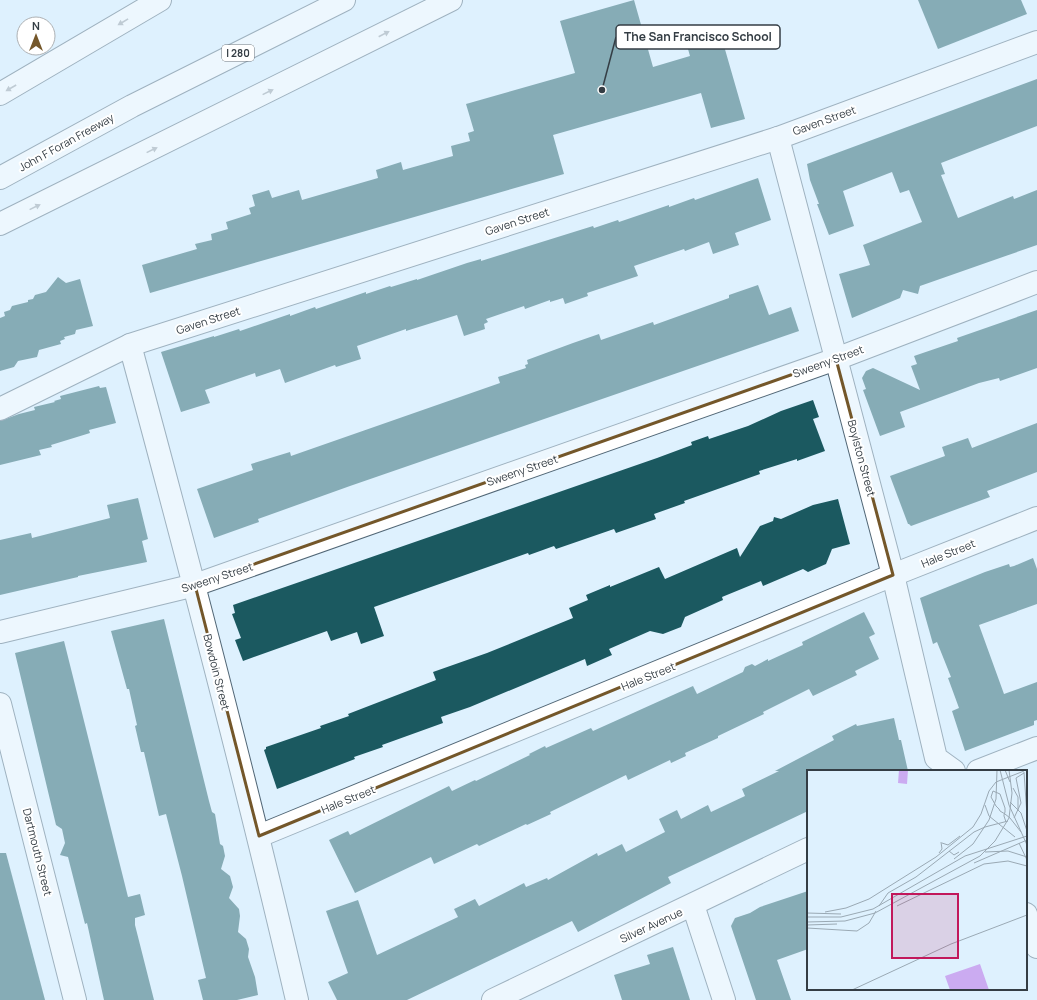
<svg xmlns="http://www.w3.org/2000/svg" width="1037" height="1000" font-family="Manrope,sans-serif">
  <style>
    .building { fill: #1b5960 }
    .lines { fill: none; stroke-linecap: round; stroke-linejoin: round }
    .street-casing { stroke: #526776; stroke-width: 24 }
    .secondary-casing { stroke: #526776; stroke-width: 24 }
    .highway-casing { stroke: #526776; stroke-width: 24 }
    .street { stroke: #fff; stroke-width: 22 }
    .secondary { stroke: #fff; stroke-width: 22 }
    .highway { stroke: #fff; stroke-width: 22 }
    .oneway { fill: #9a9ea2 }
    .marked { fill: none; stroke: #74572a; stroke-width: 3; stroke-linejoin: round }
    .labels { text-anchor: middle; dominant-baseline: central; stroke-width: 4; stroke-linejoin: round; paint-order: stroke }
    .shield { fill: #fff; stroke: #71777c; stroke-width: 1 }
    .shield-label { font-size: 10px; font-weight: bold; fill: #343d44 }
    .street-label { font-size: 11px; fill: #343d44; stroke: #fff }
    .inset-road { fill: none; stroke: #9aa9b4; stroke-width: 1 }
    .view { fill: #c2185b; fill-opacity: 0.15; stroke: #c2185b; stroke-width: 2 }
    .inset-edge { fill: none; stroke: #343d44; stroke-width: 2 }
    .leader { fill: none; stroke: #343d44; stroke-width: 1.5 }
    .callout-dot { fill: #343d44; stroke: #fff; stroke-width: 1.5 }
    .callout { fill: #fff; stroke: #343d44; stroke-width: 1.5 }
    .callout-label { font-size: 12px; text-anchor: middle; font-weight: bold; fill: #343d44 }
  </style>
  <rect width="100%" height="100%" fill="#def1fe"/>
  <g class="building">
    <path d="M634 0 653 67 690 56 686 42 720 32 745 119 711 128 701 93 553 135 564 174 150 293 142 265 197 249 195 244 212 240 211 234 228 229 226 222 251 214 249 208 255 206 252 195 269 190 272 198 299 190 302 200 378 178 376 170 401 162 403 170 453 156 451 146 470 141 468 133 474 131 466 104 575 73 560 21Z"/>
    <path d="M918 0H1021L1027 14 938 49Z"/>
    <path d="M1037 79V126L941 163 945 174 941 175 958 218 1013 196 1014 199 1037 190V245L920 286 918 294 903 290 900 298 852 318 839 274 870 265 863 245 922 222 909 190 900 193 892 172 843 191 854 226 829 235 817 204H819L810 180 807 164Z"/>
    <path d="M758 178 771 220 735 233 739 245 713 254 709 242 685 251 684 249 634 266 638 276 587 293 588 296 565 304 563 298 550 302V300L525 309 524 306 486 319 488 322 484 324 485 329 464 336 457 315 406 331V329L357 346 361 359 336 367 335 365 285 383 280 369 256 377 255 373 205 390 210 403 181 412 161 352 214 336V337L239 329 240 331 290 314V316L315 307 316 309 366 292V294L390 286 391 287 417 279V280L467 263 481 259V261L593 226 594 228 618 220 619 222 669 205V207L694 198 695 200Z"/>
    <path d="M58 277 66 283 80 279 93 326 76 330 75 334 64 337 65 339 60 341 61 344 39 350 37 357 18 361 14 367 0 371V318L5 316 4 312 10 310 12 306 28 302V300L33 299 35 295 46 292Z"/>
    <path d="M758 285 769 315 791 307 799 331 350 486 258 519 259 522 214 538 197 489 253 470 251 464 290 452 291 456 500 383 498 377 526 368 525 365 528 364 527 360 573 343 599 334 601 340 653 322 654 325 729 298V295Z"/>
    <path d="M1037 310V368L1000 381 999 378 979 383 900 412 905 427 880 436 863 390 866 389 862 378 866 371 873 368 920 390 911 366 917 364 914 356 958 341 957 338Z"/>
    <path d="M99 386 100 388 106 387 116 423 89 430 90 433 51 445 52 447 39 450 41 455 0 465V421L19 414 35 410 34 407 55 402 54 401 61 399 60 396Z"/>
    <path d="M813 400 819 417 813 419 825 451 797 461V459L759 471 760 474 684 501 685 503 654 514 656 519 616 533 614 529 556 549 554 546 529 555 528 553 374 607 384 636 361 644 357 632 331 641 327 631 243 661 235 640 241 638 232 614 235 613 233 605 657 458 692 445 691 442 708 436 709 439 748 426 781 411Z"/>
    <path d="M1037 423V472L987 491 990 497 911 526 909 524H908L890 476 945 456 942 447 968 438 972 448Z"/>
    <path d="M138 498 148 539 142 541 147 562 78 576V577L0 595V540L31 533 32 538 110 518 107 505Z"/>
    <path d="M838 499 850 544 832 549 826 564 808 572 803 569 763 586 761 581 722 597 723 600 685 617 681 627 663 634 650 631 609 649 612 655 587 666 585 659 470 707 441 717 443 723 382 745 383 747 354 757 355 759 277 789 264 750 266 749V747L321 728 320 726 349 716 348 714 436 680 433 672 487 653 573 618 569 608 588 600 586 595 610 585V587L659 567 665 579 737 548 740 557 760 526 773 521 774 517 781 519 813 505Z"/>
    <path d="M1033 558 1037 569V604L979 625 1004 694 1037 682V720L1034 721V725L965 751 952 711 959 708 948 678 951 677 937 642 933 644 920 598 985 572 1009 564 1010 567 1014 566Z"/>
    <path d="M864 612 875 634 869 637 879 659 855 671 857 675 813 696 809 689 763 712 764 714 718 736V738L685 753 686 756 671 763 670 760 628 780 626 775 550 812 551 814 527 825 526 824 479 846 477 844 434 864 431 857 355 893 329 840 348 831 350 835 449 786 452 791 475 780 476 781 530 755 529 754 545 746 546 748 591 728 593 731 693 686 697 694 743 672 745 667 752 664 755 666 768 659V661L803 645 802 642Z"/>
    <path d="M164 619 209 801 212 812 215 814 220 844 223 846 225 856 221 869 230 876 233 887 229 898 239 909 240 916 238 932 246 939 249 949 248 957 255 977 258 995 237 1000H203L198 980 206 978 182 876 166 814 159 816 144 752H141L135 726 137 725 129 689H127L111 631Z"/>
    <path d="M64 641 128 897 140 894 145 915 135 918V925L154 1000H104L87 923 85 924 68 857 60 855 65 843 62 829 56 825 15 653Z"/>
    <path d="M894 718 899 740H901L908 771H808V811L668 877 671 883 578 932 572 921 407 1000H337L328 982 348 973 326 911 358 900 377 955 458 917 454 909 475 899 479 906 524 883 526 887 547 878 548 880 597 853 598 856 622 844 626 852 665 832 659 819 677 810 681 819 708 805 711 812 745 796 742 789 779 771H775L834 740 832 736 856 724 857 726Z"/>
    <path d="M0 853H6L45 1000H0Z"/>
    <path d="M808 891V949L777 960 791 1000H756L731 926 735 918 750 913 760 907Z"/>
    <path d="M673 947 690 1000H622L614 975 650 964 647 955Z"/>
  </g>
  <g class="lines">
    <g class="street-casing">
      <g id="street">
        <path d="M778 138 893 575 936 758 954 771"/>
        <path d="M130 345C189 563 246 780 297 1000"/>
        <path d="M0 409 130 345 778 138 1037 42"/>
        <path d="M0 632 195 585 836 359 1037 282"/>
        <path d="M0 704 75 1000"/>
        <path d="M259 836 893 575 1037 518"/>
        <path d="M693 905 724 1000"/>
        <path d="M1026 914 1037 947"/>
      </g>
    </g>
    <g class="secondary-casing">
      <g id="secondary">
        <path d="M978 771 1037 748"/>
        <path d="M493 1000 808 849"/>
      </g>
    </g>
    <g class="highway-casing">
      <g id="highway">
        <path d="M0 94 160 0"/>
        <path d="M0 178 132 106 344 0"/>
        <path d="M0 224 451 0"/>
      </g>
    </g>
    <use href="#street" class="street"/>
    <use href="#secondary" class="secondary"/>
    <use href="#highway" class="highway"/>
  </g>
  <defs><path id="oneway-solid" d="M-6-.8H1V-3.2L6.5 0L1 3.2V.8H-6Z"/></defs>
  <g class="oneway">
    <use href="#oneway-solid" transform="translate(123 22) rotate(149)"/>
    <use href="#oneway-solid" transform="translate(384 34) rotate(-27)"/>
    <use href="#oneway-solid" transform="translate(11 88) rotate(150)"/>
    <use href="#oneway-solid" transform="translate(268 92) rotate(-26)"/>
    <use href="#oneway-solid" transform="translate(152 150) rotate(-26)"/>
    <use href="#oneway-solid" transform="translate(35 207) rotate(-26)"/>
  </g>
  <path d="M0 0H1037V1000H0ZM836 359 893 575 259 836 195 585Z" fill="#def1fe" fill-opacity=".55" fill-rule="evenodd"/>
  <path class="marked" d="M836 359 893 575 259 836 195 585Z"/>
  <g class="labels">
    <rect class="shield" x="222" y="45" width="32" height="16" rx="3"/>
    <g class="shield-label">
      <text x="238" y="53">I 280</text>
    </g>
    <g class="street-label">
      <text transform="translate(824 120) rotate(-20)">Gaven Street</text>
      <text transform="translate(66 142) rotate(-29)">John F Foran Freeway</text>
      <text transform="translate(517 221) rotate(-18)">Gaven Street</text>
      <text transform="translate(208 320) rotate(-18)">Gaven Street</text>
      <text transform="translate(828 361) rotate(-20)">Sweeny Street</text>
      <text transform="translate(862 458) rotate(75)">Boylston Street</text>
      <text transform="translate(522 470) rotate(-19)">Sweeny Street</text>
      <text transform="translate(948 553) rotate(-22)">Hale Street</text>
      <text transform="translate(217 577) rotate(-18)">Sweeny Street</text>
      <text transform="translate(217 672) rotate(76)">Bowdoin Street</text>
      <text transform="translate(648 676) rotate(-22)">Hale Street</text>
      <text transform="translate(348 799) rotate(-22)">Hale Street</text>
      <text transform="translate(38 852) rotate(76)">Dartmouth Street</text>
      <text transform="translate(651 925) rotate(-25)">Silver Avenue</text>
    </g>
  </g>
  <g transform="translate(807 770)">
    <rect width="220" height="220" fill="#def1fe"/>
    <path d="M92 0H101L100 14 91 13ZM173 194 182 220H143L138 206Z" fill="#cbabf1"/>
    <path class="inset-road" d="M193 0 202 35 220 75M198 0 203 12M217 2 220 46M206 18 211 27V40M203 32 214 43 220 61M178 35 182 46 208 67M207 48 214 33 209 8 217 3M199 52 197 46V45L198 42V38L193 24 186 21 184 27 189 36 192 39 193 41 198 44 203 48 214 62M135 73 141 75 153 66M212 73 220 90M142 81 147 85 152 82M178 82 201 81 220 87M132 83 135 79 134 72M147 89 166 74 182 50 189 29 190 0M167 93 220 70M72 136 81 123 109 107 167 62 178 57 201 51M90 136 177 94 201 91 220 96M18 142 39 138 62 129 129 87 166 57 174 44 182 21 189 12 217 1M0 143 34 144M0 147H34L66 139 158 86 220 66M0 152 38 151 68 143 173 86 188 71 202 48 205 23 202 0M0 155 30 154M0 158 50 161 62 153 69 141M45 220 144 174 220 145"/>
    <path class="view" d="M85 124H151V188H85Z"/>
    <rect width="220" height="220" class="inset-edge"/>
  </g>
  <path class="leader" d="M602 90L616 37"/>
  <circle class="callout-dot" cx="602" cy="90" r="4"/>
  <rect class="callout" x="616" y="25" width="164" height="24" rx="4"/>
  <g class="callout-label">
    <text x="698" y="41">The San Francisco School</text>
  </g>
  <g transform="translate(36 36)"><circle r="19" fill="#ffffff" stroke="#aeb1b4"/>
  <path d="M0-3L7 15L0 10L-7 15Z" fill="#74572a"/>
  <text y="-6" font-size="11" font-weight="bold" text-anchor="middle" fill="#343d44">N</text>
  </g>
</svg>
